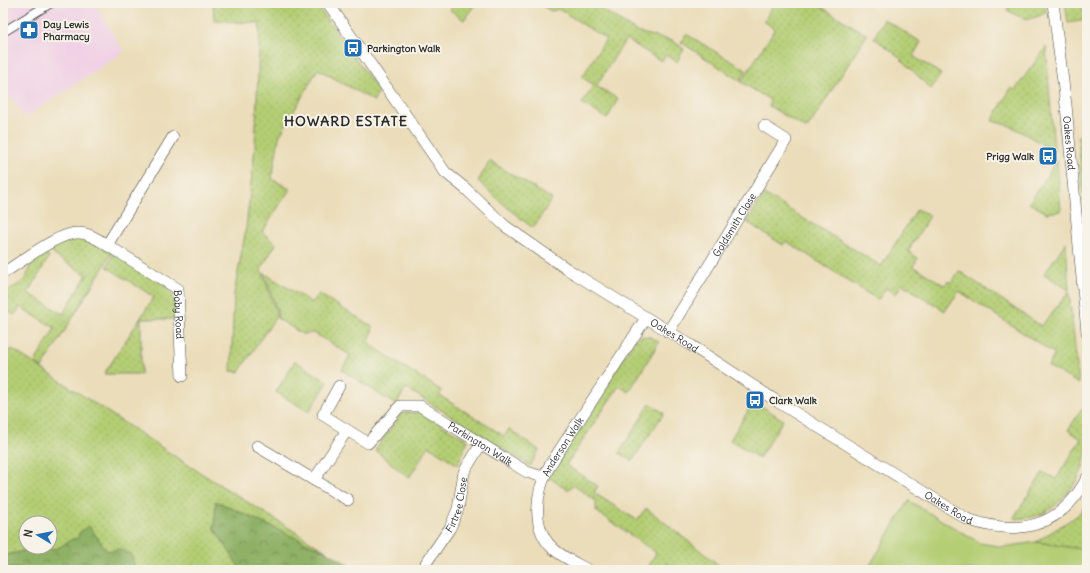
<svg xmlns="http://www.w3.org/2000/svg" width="1090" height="573" font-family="Delius,sans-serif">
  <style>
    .built { fill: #f0d0e5 }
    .grass { fill: url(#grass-dots); stroke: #707c50; fill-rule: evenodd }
    .forest { fill: url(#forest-crowns); stroke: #5d6e48 }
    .park { fill: #b4ce74; stroke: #707c50 }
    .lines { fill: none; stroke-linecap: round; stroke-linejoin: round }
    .pedestrian-casing { stroke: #484640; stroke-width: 10 }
    .minor-casing { stroke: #484640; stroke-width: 12 }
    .pedestrian { stroke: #fff; stroke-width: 8 }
    .minor { stroke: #fff; stroke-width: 11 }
    .labels { text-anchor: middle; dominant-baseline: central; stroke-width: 4; stroke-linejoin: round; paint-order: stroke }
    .poi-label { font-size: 10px; font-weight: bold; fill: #2b2b2b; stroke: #f7f3e8; text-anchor: start }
    .street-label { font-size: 10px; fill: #2b2b2b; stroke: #f7f3e8 }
    .district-label { font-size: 14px; font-weight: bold; letter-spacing: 1px; fill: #2b2b2b; stroke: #f7f3e8 }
  </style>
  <defs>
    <pattern id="grass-dots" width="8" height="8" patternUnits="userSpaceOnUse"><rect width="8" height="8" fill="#b4ce74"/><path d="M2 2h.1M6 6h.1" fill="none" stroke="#9bb165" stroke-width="1.8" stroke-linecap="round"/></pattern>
    <pattern id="forest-crowns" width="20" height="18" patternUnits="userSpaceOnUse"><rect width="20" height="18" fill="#8fb166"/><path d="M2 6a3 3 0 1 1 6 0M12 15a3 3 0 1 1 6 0" fill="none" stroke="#759054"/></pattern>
  </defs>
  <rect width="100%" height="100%" fill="#f7f3e8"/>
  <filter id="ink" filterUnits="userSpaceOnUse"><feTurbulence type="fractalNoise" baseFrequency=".025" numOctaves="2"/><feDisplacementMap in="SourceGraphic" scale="8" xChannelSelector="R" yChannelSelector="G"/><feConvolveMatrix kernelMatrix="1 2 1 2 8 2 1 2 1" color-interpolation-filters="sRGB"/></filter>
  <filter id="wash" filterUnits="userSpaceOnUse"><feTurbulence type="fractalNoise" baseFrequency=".012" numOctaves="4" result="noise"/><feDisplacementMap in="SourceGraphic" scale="16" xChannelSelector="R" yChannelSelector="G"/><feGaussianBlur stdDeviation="0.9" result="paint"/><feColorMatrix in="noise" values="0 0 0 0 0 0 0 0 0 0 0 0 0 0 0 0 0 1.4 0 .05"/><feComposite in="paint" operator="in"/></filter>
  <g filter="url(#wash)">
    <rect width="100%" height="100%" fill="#ebddba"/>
    <path class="built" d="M3 3H95L124 52 25 118 9 94 3 93Z"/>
    <g class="grass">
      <path d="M213 3H315L379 91 374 101 318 69 279 137 272 179 290 189 262 232 276 244 261 269 277 315 239 372 231 371 234 294 246 228 255 147 260 23 214 21Z"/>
      <path d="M455 3H476L464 20 450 10Z"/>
      <path d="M538 3H592L637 32 673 41 684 49 677 62 666 55 661 61 626 39 596 86 618 99 607 119 582 103 594 85 582 77 606 39 559 9 551 11Z"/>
      <path d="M775 3H815L867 35 807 129 769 106 770 100 741 82 775 29 764 21Z"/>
      <path d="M1011 3H1045L1046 13C1027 21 1025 20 1007 10Z"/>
      <path d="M1065 3H1086L1087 20 1068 23Z"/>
      <path d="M884 19 921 42 913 56 941 74 931 89 897 55 874 38Z"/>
      <path d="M686 34 746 70 740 81 681 42Z"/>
      <path d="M1046 47 1054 151 1011 126 992 121 1011 88 1015 90Z"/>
      <path d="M1087 135V196L1083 193 1078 136Z"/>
      <path d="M490 161 552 199 533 228 510 210 478 181Z"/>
      <path d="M1057 161 1061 211 1047 213 1029 203Z"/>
      <path d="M764 194 881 266 917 209 930 216 908 251 918 258 913 266 944 285 948 281 951 283 959 271 1041 326 1069 292 1079 384 1048 366 1055 354 959 291 945 311 902 284 896 294 886 288 878 300 786 241 783 245 747 222Z"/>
      <path d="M76 237 93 242 112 253 42 368 35 362 55 328 20 307 15 315 3 309V293C19 284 29 282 30 262L46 253 49 257 28 293 63 314 87 275 54 255 51 249 65 239Z"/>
      <path d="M1066 242 1069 290 1044 274Z"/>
      <path d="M114 254 171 289 175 302 177 319H141V374H104L154 297 107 267Z"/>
      <path d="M264 273 312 303 319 294 373 327 369 343C392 361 418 375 442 391L439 395 504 436 509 429 539 450 530 466 406 388 396 405 342 370 350 355 314 333 302 334 277 318 278 313Z"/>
      <path d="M642 336 650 337 659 342 629 392 619 386 566 465 598 486 594 493 637 520 646 508 725 570H679L668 563 663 570H647L656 553 596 511V501L573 485 568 490 548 477 634 341Z"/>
      <path d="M12 349 185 463 356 570H3V355ZM26 523H50V547H26Z"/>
      <path d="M295 361 328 382 309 412 276 392Z"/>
      <path d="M754 401 783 420 759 458 730 440Z"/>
      <path d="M650 404 664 413 632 461 619 453Z"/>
      <path d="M1081 410H1085C1090 444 1088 475 1062 499 1056 505 1048 512 1039 515 1032 518 1022 518 1015 519L1014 517 1043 472 1056 479 1081 439 1068 430Z"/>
      <path d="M420 412 468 440 458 465 429 446 409 478 375 450 402 413Z"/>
      <path d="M1087 503V550L1036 542 1078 515Z"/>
    </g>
    <g class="forest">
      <path d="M216 501 333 555 356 570H241L214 528Z"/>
      <path d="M89 526 107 551 118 549 131 554 135 566 133 570H36L3 568V557L6 555 40 547 57 549 72 539H77L80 532Z"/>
    </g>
    <path class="park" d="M909 501 980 543 1003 547 1036 542 1087 550V570H867Z"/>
  </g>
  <g filter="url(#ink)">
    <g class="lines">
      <g class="pedestrian-casing">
        <path id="pedestrian" d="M3 32 51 3"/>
      </g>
      <g class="minor-casing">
        <g id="minor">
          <path id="s1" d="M328 3 445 172 466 189 505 226 567 269 689 344 778 402 967 519C1018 537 1061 528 1087 478"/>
          <path id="s2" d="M1053 3 1066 105 1087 332"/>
          <path id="s3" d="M107 245 178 289 182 376"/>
          <path d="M3 273C22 262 58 232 79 233 89 233 99 240 107 245L173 137"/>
          <path id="s4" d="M668 332 786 140 764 126"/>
          <path d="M339 386 323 415 347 430"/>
          <path id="s5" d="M257 446 314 480 347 430 368 443 400 406H420L527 472 543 477"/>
          <path d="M314 480 348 500"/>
          <path id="s6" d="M426 563 450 528 458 509 464 472 481 444"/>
          <path id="s7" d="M588 570C577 564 565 558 556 551 529 530 536 490 550 465L646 318"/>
        </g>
      </g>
      <use href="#pedestrian" class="pedestrian"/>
      <use href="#minor" class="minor"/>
    </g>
  </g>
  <defs>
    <g id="pharmacy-square" transform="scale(1)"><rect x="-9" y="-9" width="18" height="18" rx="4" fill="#1f6fb2" stroke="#f7f3e8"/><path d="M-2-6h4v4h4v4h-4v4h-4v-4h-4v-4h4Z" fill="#fff"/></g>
    <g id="bus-square" transform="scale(1)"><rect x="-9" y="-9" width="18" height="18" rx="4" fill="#1f6fb2" stroke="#f7f3e8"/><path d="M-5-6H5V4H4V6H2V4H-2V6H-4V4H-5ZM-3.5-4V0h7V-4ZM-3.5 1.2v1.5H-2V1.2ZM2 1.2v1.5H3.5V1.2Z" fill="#fff"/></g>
  </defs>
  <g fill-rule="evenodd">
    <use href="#pharmacy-square" x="29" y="30"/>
    <use href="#bus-square" x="353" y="48"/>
    <use href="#bus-square" x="1048" y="156"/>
    <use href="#bus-square" x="755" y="400"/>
  </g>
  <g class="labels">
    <g class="poi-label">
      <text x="43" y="24">Day Lewis<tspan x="43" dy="12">Pharmacy</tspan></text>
      <text x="367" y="48">Parkington Walk</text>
      <text x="1034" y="156" text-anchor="end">Prigg Walk</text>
      <text x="769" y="400">Clark Walk</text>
    </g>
    <g class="street-label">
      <text stroke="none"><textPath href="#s2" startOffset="141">Oakes Road</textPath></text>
      <text stroke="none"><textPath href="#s4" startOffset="126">Goldsmith Close</textPath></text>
      <text stroke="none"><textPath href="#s3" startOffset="109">Boby Road</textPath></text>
      <text stroke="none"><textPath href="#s1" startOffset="488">Oakes Road</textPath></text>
      <text stroke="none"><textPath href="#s5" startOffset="291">Parkington Walk</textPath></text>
      <text stroke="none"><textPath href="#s7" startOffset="153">Anderson Walk</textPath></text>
      <text stroke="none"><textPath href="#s6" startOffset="67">Firtree Close</textPath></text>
      <text stroke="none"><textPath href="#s1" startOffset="812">Oakes Road</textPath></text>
    </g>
    <g class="district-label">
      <text x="346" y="121">HOWARD ESTATE</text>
    </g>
  </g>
  <rect width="1090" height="573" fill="none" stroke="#f7f3e8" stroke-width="16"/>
  <g transform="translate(38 535) rotate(280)"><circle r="19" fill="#f7f3e8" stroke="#a5a39c"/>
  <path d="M0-3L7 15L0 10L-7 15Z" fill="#1f6fb2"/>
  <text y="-6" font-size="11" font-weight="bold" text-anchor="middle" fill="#2b2b2b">N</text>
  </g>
</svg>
